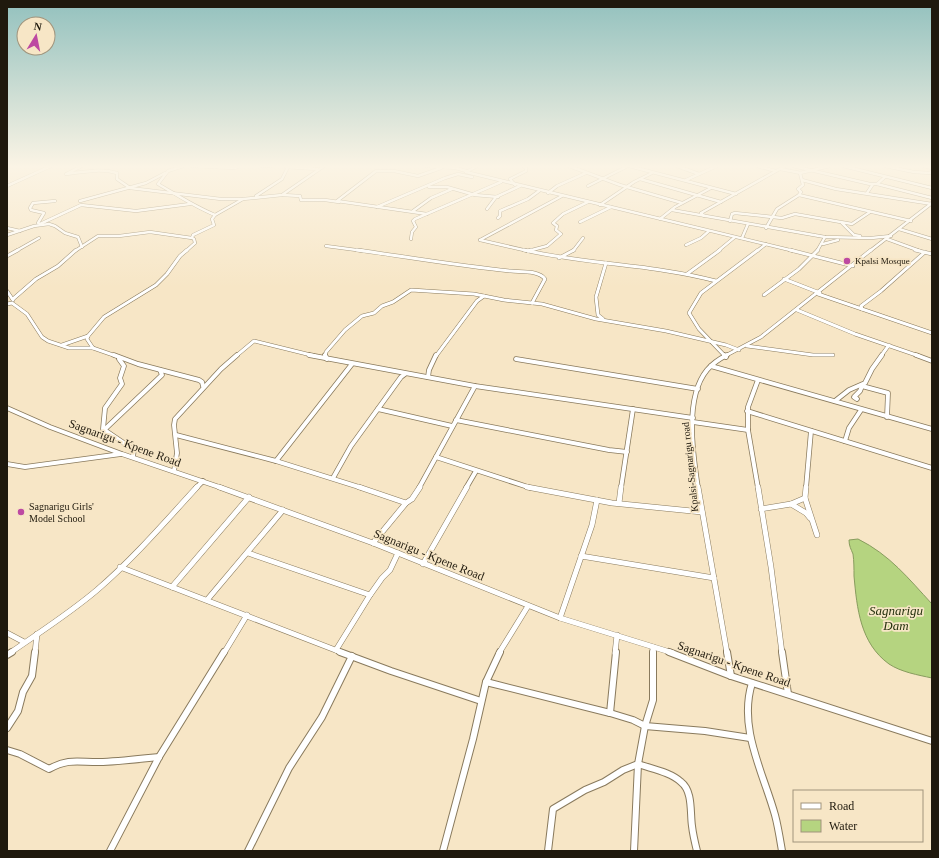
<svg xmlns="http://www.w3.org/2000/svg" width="939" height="858" font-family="Georgia,serif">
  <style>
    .water { fill: #b5d480; stroke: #889c5e }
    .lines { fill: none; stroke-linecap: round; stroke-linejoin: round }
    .minor-far4-casing { stroke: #897a5d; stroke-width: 3.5 }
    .minor-far3-casing { stroke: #897a5d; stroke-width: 4 }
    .minor-far2-casing { stroke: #897a5d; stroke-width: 5.5 }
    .minor-far1-casing { stroke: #897a5d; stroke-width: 6 }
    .minor-casing { stroke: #897a5d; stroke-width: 8 }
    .minor-far4 { stroke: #fff; stroke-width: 2.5 }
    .minor-far3 { stroke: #fff; stroke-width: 3 }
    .minor-far2 { stroke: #fff; stroke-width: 4 }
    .minor-far1 { stroke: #fff; stroke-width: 5 }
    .minor { stroke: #fff; stroke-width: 6 }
    .poi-dot { fill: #bd49a2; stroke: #f7e6c6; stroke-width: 1.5 }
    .labels { text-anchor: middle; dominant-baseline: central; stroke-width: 3.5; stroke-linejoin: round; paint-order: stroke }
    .far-poi-label { font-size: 9px; fill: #1f190d; stroke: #f7e6c6; text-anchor: start }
    .street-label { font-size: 10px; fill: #1f190d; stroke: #f7e6c6 }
    .poi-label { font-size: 10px; fill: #1f190d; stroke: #f7e6c6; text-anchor: start }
    .near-street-label { font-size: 12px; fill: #1f190d; stroke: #f7e6c6 }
    .near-water-label { font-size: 13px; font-style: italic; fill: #25310e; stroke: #f7e6c6 }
  </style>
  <rect width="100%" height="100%" fill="#f7e6c6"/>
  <path class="water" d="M858 539C890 555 908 578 932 604V678C918 675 901 672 889 664 860 643 857 608 854 576 854 569 854 561 853 554 851 549 849 546 849 540Z"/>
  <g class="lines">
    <g class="minor-far4-casing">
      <g id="minor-far4">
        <path d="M82 166 66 174C83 172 100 168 117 173V179L130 188 221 199H243"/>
        <path d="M183 166 168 171 158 184C177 195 195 207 215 215L212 219 214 225 193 235 192 238 194 239 195 243 186 251"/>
        <path d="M191 166 235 168 240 166"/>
        <path d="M261 166H272"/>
        <path d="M426 166 456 168 466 171"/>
        <path d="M477 166 466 172 794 251"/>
        <path d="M569 166 620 185 682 203"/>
        <path d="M629 166 736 194"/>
        <path d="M677 166 699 174"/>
        <path d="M757 166 776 171"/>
        <path d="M793 166 870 184H877L885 177"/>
        <path d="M843 166 932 188"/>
        <path d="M885 166 914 172 930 173 932 171"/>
        <path d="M924 166 932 168"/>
        <path d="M286 167 317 169"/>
        <path d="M780 169 801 173"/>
        <path d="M640 179 721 202"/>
        <path d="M686 180 717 166"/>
        <path d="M802 180 836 189 932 204"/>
        <path d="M877 184 932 198"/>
        <path d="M515 185 510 179 526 171V168L523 166"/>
        <path d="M7 186 51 166"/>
        <path d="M588 186 628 166"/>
        <path d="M429 187H447L475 195 498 197"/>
        <path d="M548 193 557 186 586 173"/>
        <path d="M867 193 873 184"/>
        <path d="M283 195 300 196 301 200H325L339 202"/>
        <path d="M799 195 801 192 798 189 803 185 800 173 830 166"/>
        <path d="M256 196 282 179 288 167"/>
        <path d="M80 201 146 183 165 173"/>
        <path d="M600 205 634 182 652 173"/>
        <path d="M377 207 445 178 458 174 472 177"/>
        <path d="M487 209 496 197 520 186"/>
        <path d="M672 210 825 237 871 238 891 236"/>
        <path d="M413 211 431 198 452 189"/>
        <path d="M427 214 337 201 376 171H394L418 176 441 168"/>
        <path d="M215 215 243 199 282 195 324 166"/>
        <path d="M704 216 701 213 785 166"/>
        <path d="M498 218 500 216V211L528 199 539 191"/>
        <path d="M660 219 675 207 711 188"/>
        <path d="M730 221 732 214 735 213 782 218 795 214 852 224 870 212"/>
        <path d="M580 222 611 207"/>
        <path d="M38 223 44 213 31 210 30 208 33 203 55 201"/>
        <path d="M842 223 854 235 860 236"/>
        <path d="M40 224 81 205 136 211 190 204"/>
        <path d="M7 228 20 231"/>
        <path d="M766 228 777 209 799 195 911 221"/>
        <path d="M899 229 932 239"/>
        <path d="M7 235 34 226 49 224 55 226 65 233 78 237 82 247"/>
        <path d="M742 238 748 224"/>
        <path d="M411 239 412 232 416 227 413 221 415 219 501 182"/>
        <path d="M887 239 920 251"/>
        <path d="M480 240 528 251"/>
        <path d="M480 240 562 196"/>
        <path d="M823 244 838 240"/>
        <path d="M686 245 701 238 709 231"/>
        <path d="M326 246 364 251"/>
        <path d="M16 251 39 238"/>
        <path d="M75 251 98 236H119L150 232 192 238"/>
        <path d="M528 251 547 246 561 234 556 230 557 226 553 223 563 214 588 202"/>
        <path d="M573 251 583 238"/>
        <path d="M718 251 735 237"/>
        <path d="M757 251 766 244"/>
        <path d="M817 251 825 237"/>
        <path d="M870 251 932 203"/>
      </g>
    </g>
    <g class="minor-far3-casing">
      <g id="minor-far3">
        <path d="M357 250C408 257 459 266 511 271 520 272 539 270 545 279L532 303"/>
        <path d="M524 250C588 265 652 264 716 281"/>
        <path d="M790 250 853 266"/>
        <path d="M915 250 932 254"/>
        <path d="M528 251 531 250"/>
        <path d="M7 256 18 250"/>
        <path d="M559 258 574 250"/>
        <path d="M687 274 720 250"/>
        <path d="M784 279 820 293"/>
        <path d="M7 291 13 300"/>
        <path d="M818 294 932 333"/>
        <path d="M764 295 799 269 818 250"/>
        <path d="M13 299 36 279 58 266 76 250"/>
        <path d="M7 304 12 303 27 314 42 337 48 341 69 348H93L116 356"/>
        <path d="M862 309 861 306 881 291 925 252"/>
        <path d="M797 310 855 334 919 356"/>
        <path d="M603 319 598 315 596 297 606 263"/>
        <path d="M88 336 87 339 93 348"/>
        <path d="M62 345 88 336 104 317 156 285 167 274 180 256 187 250"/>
        <path d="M747 346 813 355H833"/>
        <path d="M236 356 254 341 315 356"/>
        <path d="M325 356 326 352 345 330 362 316 374 313 382 306 393 302 411 290 474 294 504 300 542 304 596 319 666 331 726 345 739 350"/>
        <path d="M436 356 477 301 484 296"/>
        <path d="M725 356 699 329 689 313 701 293 758 250"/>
        <path d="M725 356 761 337 871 250"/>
        <path d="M881 356 889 345"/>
      </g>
    </g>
    <g class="minor-far2-casing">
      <g id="minor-far2">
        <path d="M114 355 138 364 199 380 202 382 203 386"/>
        <path d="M309 355 475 386 693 418"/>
        <path d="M325 355 327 359"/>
        <path d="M724 355 726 357"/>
        <path d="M916 355 932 361"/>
        <path d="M119 359 124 366 120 378 122 384 105 408 103 429 134 450 133 456"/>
        <path d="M516 359 698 389"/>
        <path d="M711 366 932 429"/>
        <path d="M428 377 429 370 436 355"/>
        <path d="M857 399 854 397 860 391 862 386 888 393 887 417"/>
        <path d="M835 401 849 390 865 383 872 369 882 355"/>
        <path d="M7 408 50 427 122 454 222 488"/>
        <path d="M378 409 452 426"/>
        <path d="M747 411 932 468"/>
        <path d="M456 420 609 450 627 452"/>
        <path d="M693 422 748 430"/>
        <path d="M104 430 162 375 160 370"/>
        <path d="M176 435 276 461 362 488"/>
        <path d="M845 441 849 428 861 410"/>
        <path d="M436 457 531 488"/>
        <path d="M276 461 352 364"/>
        <path d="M7 464 25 467 121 454"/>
        <path d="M174 471 177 453 174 425 175 419 221 369 237 355"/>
        <path d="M333 478 351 446 401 377 405 374"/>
        <path d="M196 488 203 481"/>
        <path d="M419 488 475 386"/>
        <path d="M466 488 476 471"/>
        <path d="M621 488 633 409"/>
        <path d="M698 488C693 455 684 398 707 370 712 364 719 359 727 355"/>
        <path d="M758 488 748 430V407L758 380"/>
        <path d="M806 488 811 431"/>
      </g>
    </g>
    <g class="minor-far1-casing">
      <g id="minor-far1">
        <path d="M219 487 373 543 560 618 673 653"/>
        <path d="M359 487 406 503"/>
        <path d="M527 487 612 503 702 512"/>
        <path d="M698 487 727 653"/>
        <path d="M758 487 771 567 782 653"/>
        <path d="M806 487 805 498 817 535"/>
        <path d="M619 503 621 487"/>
        <path d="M791 504 805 498"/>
        <path d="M761 509 791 504 806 513 810 518"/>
        <path d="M373 543 406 503 412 499 420 487"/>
        <path d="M248 553 370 595"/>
        <path d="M581 556 714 578"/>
        <path d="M423 564 467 487"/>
        <path d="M120 567 343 653"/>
        <path d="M172 587 249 497"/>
        <path d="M207 600 283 510"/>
        <path d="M560 618 592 525 597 500"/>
        <path d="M7 633 24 642"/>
        <path d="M336 650 370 595 382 578 390 570 398 553"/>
        <path d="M10 653C40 632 70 613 97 590 133 559 165 522 197 487"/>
        <path d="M35 653 37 634"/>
        <path d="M224 653 247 615"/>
        <path d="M499 653 528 606"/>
        <path d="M615 653 617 635"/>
        <path d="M653 653V647"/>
      </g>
    </g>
    <g class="minor-casing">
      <g id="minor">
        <path d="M340 652 391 671 481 701"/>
        <path d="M669 652 731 676 932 741"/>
        <path d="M727 652 731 676"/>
        <path d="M782 652 788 694"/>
        <path d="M7 655 12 652"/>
        <path d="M486 682 610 713 633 720 645 726 705 731 750 738"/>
        <path d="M752 683C738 728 763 772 775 815 778 826 780 839 782 851"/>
        <path d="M610 713 616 652"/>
        <path d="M7 728 18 711 23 692 32 676 35 652"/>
        <path d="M7 750 20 754 49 769C70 757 81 763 103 762 122 761 140 759 159 757"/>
        <path d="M110 851 159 757 224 652"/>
        <path d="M248 851 289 768 322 717 352 656"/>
        <path d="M443 851 473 739 486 682 500 652"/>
        <path d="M548 851 553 809 585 790 604 782 623 770 638 764C652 769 670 772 681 782 693 791 690 813 692 826 693 835 695 843 697 851"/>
        <path d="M634 851 638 764 645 726 653 700V652"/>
      </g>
    </g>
    <use href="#minor-far4" class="minor-far4"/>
    <use href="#minor-far3" class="minor-far3"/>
    <use href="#minor-far2" class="minor-far2"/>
    <use href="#minor-far1" class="minor-far1"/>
    <use href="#minor" class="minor"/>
  </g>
  <linearGradient id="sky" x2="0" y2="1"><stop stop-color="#93c1be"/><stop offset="0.58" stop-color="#fbf4e5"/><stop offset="1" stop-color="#fbf4e5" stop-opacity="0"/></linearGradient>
  <rect width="939" height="287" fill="url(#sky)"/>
  <g class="poi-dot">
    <circle cx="847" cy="261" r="4"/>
    <circle cx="21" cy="512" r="4"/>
  </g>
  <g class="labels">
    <g class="far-poi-label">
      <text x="855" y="261">Kpalsi Mosque</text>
    </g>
    <g class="street-label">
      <text transform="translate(690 467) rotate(-96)">Kpalsi-Sagnarigu road</text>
    </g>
    <g class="poi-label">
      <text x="29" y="506">Sagnarigu Girls'<tspan x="29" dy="12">Model School</tspan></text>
    </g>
    <g class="near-street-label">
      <text transform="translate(125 443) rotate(20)">Sagnarigu - Kpene Road</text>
      <text transform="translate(429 555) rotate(22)">Sagnarigu - Kpene Road</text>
      <text transform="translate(734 664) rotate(19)">Sagnarigu - Kpene Road</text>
    </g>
    <g class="near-water-label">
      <text x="896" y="610">Sagnarigu<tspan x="896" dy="15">Dam</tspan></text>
    </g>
  </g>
  <rect width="939" height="858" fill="none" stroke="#1f190d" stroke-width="16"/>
  <rect x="793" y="790" width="130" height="52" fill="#f7e6c6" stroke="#a1947c"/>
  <rect x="801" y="803" width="20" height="6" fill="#ffffff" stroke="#a1947c"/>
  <text x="829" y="810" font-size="12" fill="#1f190d">Road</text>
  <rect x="801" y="820" width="20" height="12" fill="#b5d480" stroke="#a1947c"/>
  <text x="829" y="830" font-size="12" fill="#1f190d">Water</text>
  <g transform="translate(36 36) rotate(10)"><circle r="19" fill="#f7e6c6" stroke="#a1947c"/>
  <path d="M0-3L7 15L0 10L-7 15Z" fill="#bd49a2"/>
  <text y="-6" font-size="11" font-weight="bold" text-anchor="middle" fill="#1f190d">N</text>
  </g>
</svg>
